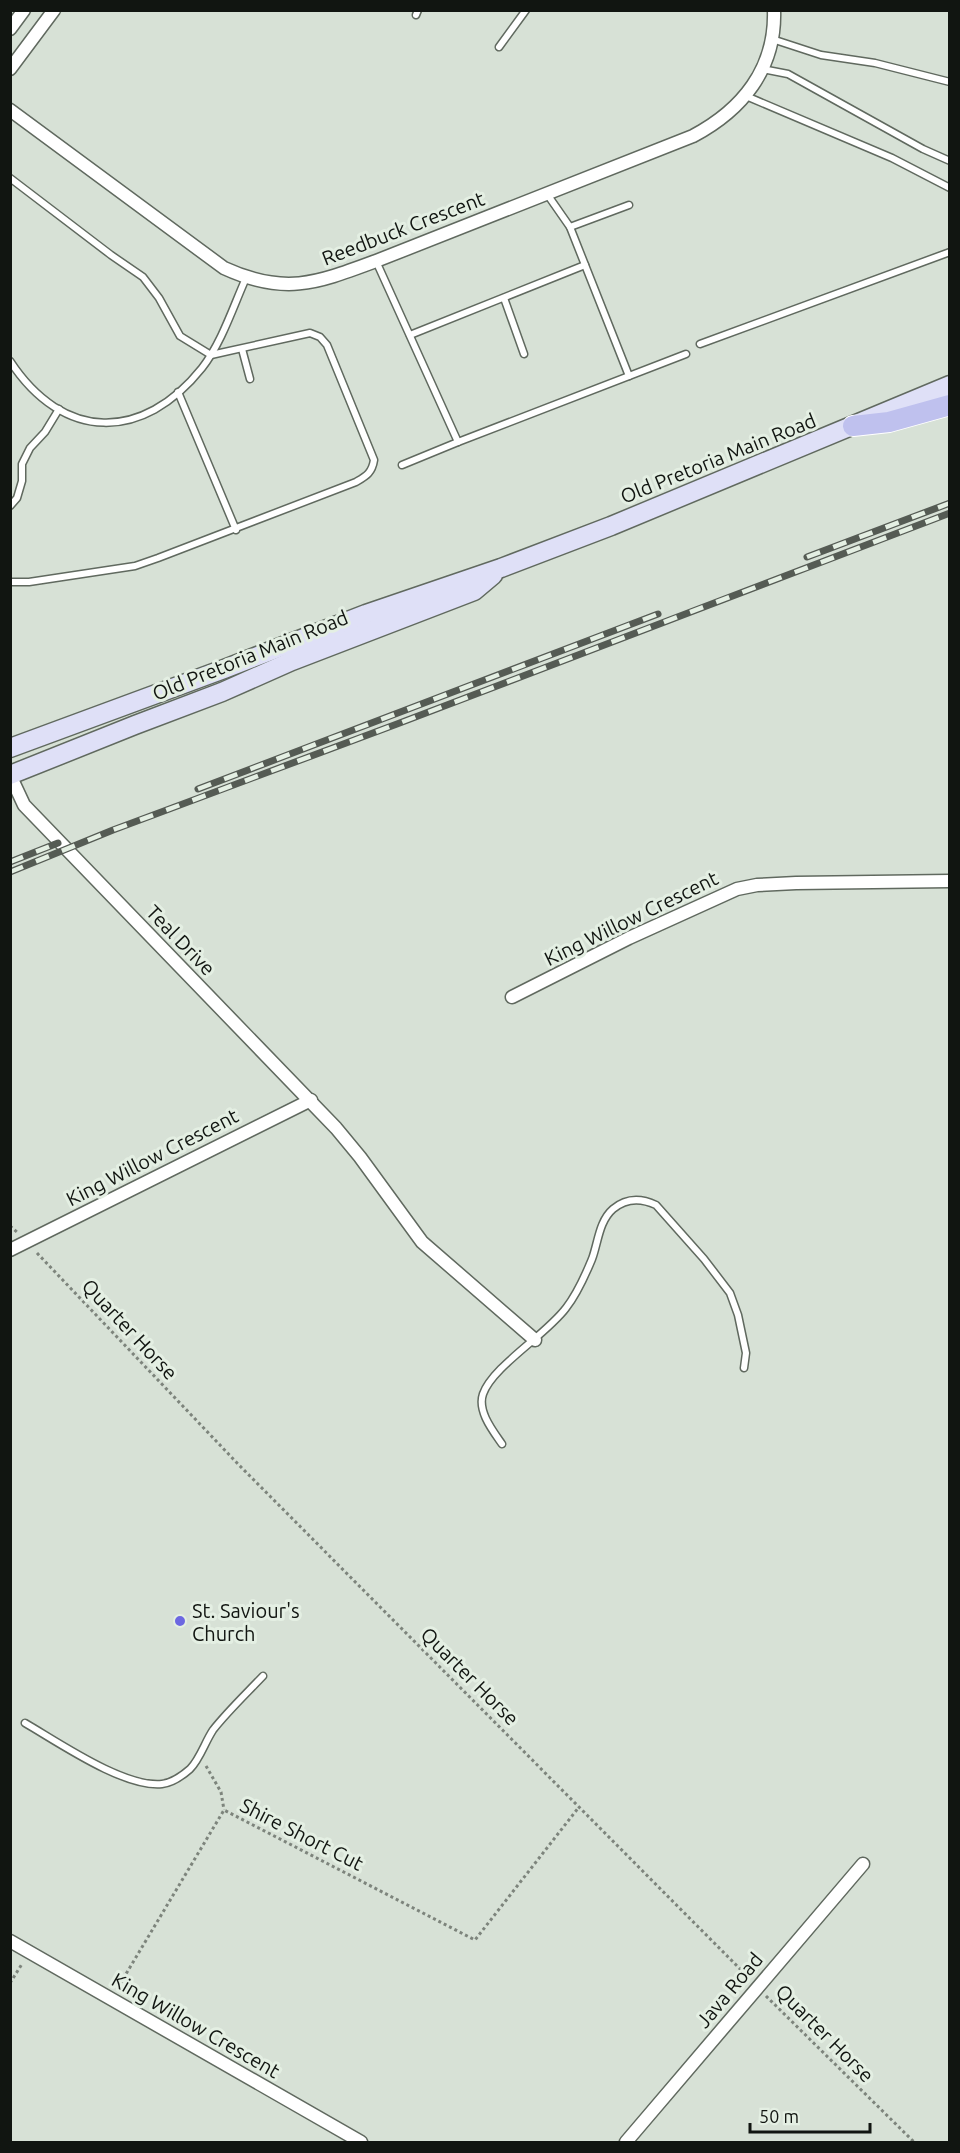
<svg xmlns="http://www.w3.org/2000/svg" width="960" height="2153" font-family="Ubuntu,sans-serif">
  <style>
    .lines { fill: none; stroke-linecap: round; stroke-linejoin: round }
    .service-casing { stroke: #60695f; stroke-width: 9 }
    .minor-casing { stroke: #60695f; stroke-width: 15 }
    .secondary-casing { stroke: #60695f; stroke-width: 21 }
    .primary-casing { stroke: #fff; stroke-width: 22 }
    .path { stroke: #7d847c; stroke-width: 3; stroke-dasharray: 3 3; stroke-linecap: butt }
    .service { stroke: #fff; stroke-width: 6 }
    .minor { stroke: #fff; stroke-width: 12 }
    .secondary { stroke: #dfe0f7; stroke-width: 18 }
    .primary { stroke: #bfc1ee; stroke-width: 20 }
    .rail-casing { stroke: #555b54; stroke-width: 7 }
    .rail { stroke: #e4efe3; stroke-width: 4.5; stroke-dasharray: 14; stroke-linecap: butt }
    .poi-dot { fill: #6c67e1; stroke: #e4efe3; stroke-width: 2 }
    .labels { text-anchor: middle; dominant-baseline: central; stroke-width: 6; stroke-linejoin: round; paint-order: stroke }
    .street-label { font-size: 20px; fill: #111511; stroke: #e4efe3 }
    .poi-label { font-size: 20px; fill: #111511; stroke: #e4efe3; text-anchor: start }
  </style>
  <rect width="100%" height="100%" fill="#d7e1d6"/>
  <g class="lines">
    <g class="service-casing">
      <g id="service">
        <path d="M416 15 418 10"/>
        <path d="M772 39 821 55 875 63 950 82"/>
        <path d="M499 47 526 10"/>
        <path d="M762 69 788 74 923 149 950 161"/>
        <path d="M746 96 892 158 950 188"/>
        <path d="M10 178 111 255 143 277 159 298 180 336 211 355 310 333 320 337 327 345 374 460C372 473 366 476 356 482L158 558 135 566 29 582H10"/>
        <path d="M547 194 570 227 629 376"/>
        <path d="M570 227 629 205"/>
        <path d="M376 261 458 442 402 465"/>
        <path d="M504 298 524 354"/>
        <path d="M410 335 585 265"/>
        <path d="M700 344 950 252"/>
        <path d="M242 349 250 379"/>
        <path d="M10 361C63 442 143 442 202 368 222 342 233 307 246 278"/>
        <path d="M178 392 236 530"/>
        <path d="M458 442 686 354"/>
        <path d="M10 506 17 498 22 481V464L30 448 45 432 59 409"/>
        <path d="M502 1444C493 1431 477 1411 483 1394 493 1366 546 1335 566 1308 577 1294 585 1276 592 1259 598 1243 599 1221 613 1209 626 1198 641 1198 656 1205L704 1259 730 1293 738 1315 746 1353 744 1368"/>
        <path d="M25 1723C58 1742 124 1788 162 1784 172 1783 182 1776 190 1769 200 1759 205 1742 213 1730 228 1711 246 1694 263 1676"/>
      </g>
    </g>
    <g class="minor-casing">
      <g id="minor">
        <path d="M10 29 24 10"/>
        <path d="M10 69 54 10"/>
        <path d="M10 110 224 268C285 296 317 283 376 261L693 136C742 110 776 69 774 10"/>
        <path d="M10 775 24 805 336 1128 360 1157 422 1242 535 1340"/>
        <path d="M512 997 629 938 737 889 757 885 796 883 950 881"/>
        <path d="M10 1250 311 1100"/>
        <path d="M10 1941 361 2142"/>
        <path d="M626 2142 863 1864"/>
      </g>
    </g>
    <g class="secondary-casing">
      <g id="secondary">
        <path d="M10 748 224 669 366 614 501 568 611 526 950 385"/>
        <path d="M10 775 135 725 222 692 292 661 474 591 493 575"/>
      </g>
    </g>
    <g class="primary-casing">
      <path id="primary" d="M853 426 889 422 950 405"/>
    </g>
    <g class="path">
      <path d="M10 1226 18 1233"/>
      <path d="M37 1253 238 1464 749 1978"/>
      <path d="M206 1766 221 1792 224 1810"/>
      <path d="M10 1983 22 1964"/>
      <path d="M117 1989 224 1810 475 1940 579 1807"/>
      <path d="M766 1996 914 2142"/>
    </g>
    <use href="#service" class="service"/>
    <use href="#minor" class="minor"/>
    <use href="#secondary" class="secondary"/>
    <use href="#primary" class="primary"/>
    <g class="rail-casing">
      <g id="rail">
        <path d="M807 557 950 503"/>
        <path d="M198 789 658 614"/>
        <path d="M10 862 58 843"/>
        <path d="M10 872 113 830 397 724 950 513"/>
      </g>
    </g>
    <use href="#rail" class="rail"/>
  </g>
  <circle class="poi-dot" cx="180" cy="1621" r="6"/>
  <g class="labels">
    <g class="street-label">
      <text transform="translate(403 228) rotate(-21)">Reedbuck Crescent</text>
      <text transform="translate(718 458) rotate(-22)">Old Pretoria Main Road</text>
      <text transform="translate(250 655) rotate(-22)">Old Pretoria Main Road</text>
      <text transform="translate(631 918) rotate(-26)">King Willow Crescent</text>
      <text transform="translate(181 940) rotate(46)">Teal Drive</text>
      <text transform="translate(152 1157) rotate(-27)">King Willow Crescent</text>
      <text transform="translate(130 1329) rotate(47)">Quarter Horse</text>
      <text transform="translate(470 1676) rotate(45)">Quarter Horse</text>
      <text transform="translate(302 1834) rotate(27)">Shire Short Cut</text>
      <text transform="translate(729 1990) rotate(-50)">Java Road</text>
      <text transform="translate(196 2025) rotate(30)">King Willow Crescent</text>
      <text transform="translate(825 2033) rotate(45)">Quarter Horse</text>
    </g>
    <g class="poi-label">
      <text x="192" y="1610">St. Saviour's<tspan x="192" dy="23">Church</tspan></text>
    </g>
  </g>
  <rect width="960" height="2153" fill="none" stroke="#111511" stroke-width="24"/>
  <path d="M750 2123v9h120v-9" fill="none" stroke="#111511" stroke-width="3"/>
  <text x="759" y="2123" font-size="18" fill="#111511" stroke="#e4efe3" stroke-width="4.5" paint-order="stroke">50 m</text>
</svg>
